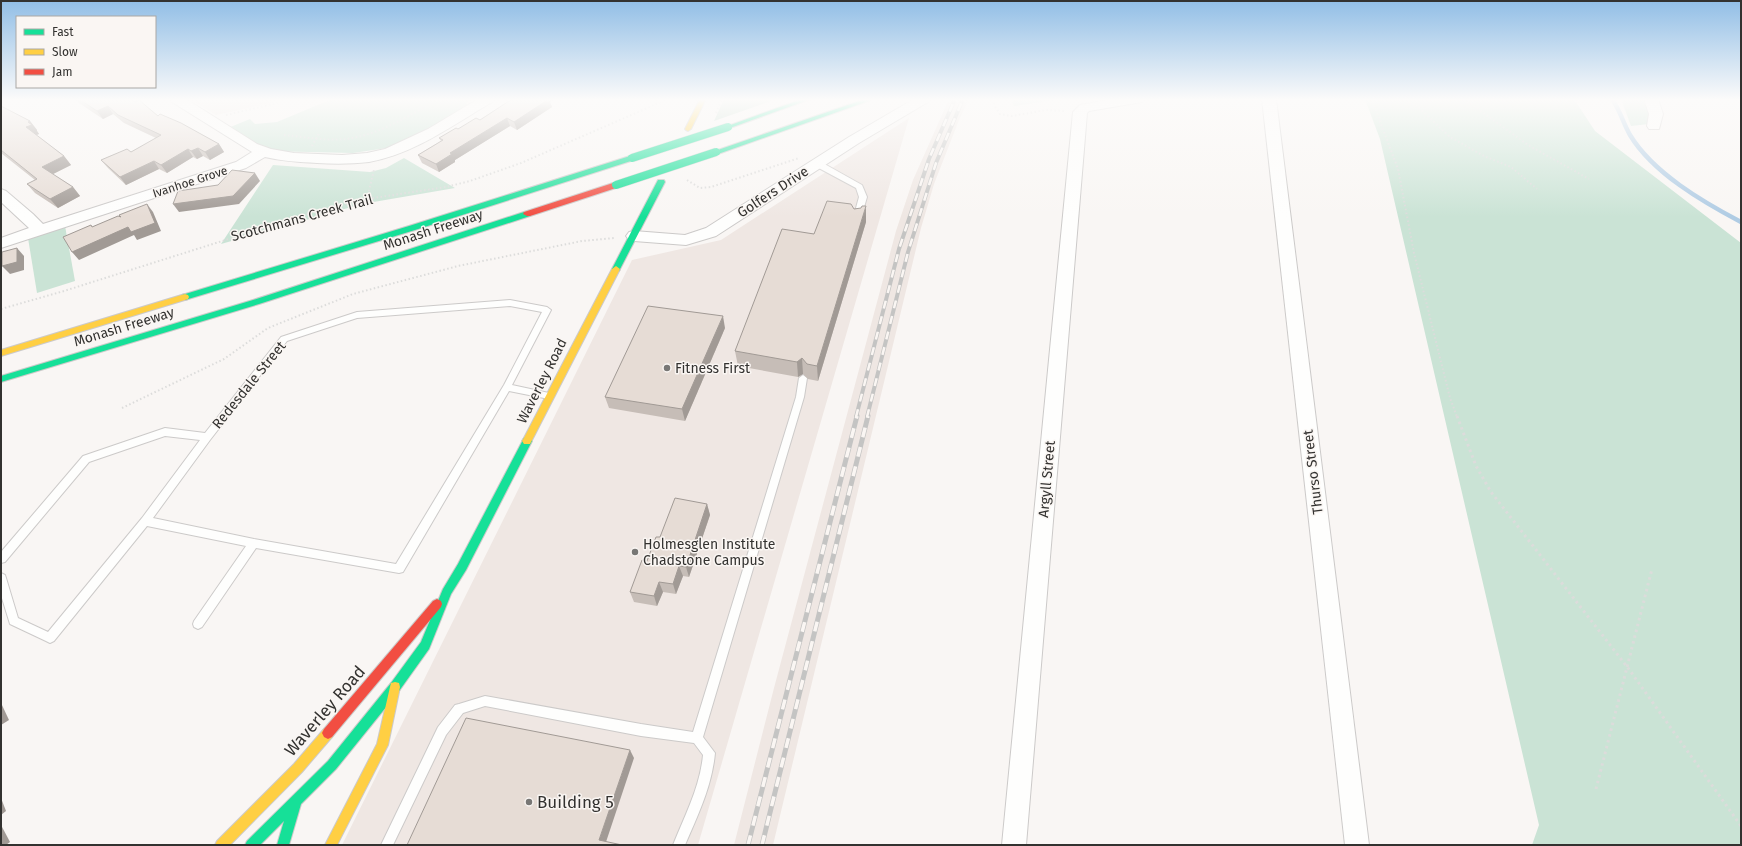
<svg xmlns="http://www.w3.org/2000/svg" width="1742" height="846" font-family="'Fira Sans',sans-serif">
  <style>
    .built { fill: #efe7e3 }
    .green { fill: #cae3d5 }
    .forest { fill: #bed9ca }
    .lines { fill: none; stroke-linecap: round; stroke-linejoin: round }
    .stream { stroke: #b0cce4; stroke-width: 4.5 }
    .lane-casing { stroke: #cccac9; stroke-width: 2 }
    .street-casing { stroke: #cccac9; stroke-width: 2 }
    .fast-casing { stroke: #cccac9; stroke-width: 2 }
    .slow-casing { stroke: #cccac9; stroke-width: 2 }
    .jam-casing { stroke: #cccac9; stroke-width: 2 }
    .path-far1 { stroke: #dcdcdb; stroke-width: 2; stroke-dasharray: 1.5 2.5; stroke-linecap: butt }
    .path { stroke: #dcdcdb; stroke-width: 3; stroke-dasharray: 2.5 3.5; stroke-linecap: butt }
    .lane { fill: #fefefd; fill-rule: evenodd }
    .street { fill: #fefefd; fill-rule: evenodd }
    .fast { fill: #16e098; fill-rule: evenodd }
    .slow { fill: #ffcf43; fill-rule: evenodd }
    .jam { fill: #f24e42; fill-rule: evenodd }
    .rail-far1-casing { stroke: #c4c4c3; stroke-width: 4 }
    .rail-casing { stroke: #c4c4c3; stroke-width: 5 }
    .rail-far1 { stroke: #faf6f3; stroke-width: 2.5; stroke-dasharray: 8; stroke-linecap: butt }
    .rail { stroke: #faf6f3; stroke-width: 3.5; stroke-dasharray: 10; stroke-linecap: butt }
    .fast-bridge-casing { stroke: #d4d3d2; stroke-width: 9; stroke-linecap: butt }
    .fast-bridge { stroke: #16e098; stroke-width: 8 }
    .wall { fill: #c6bdb7 }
    .shaded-wall { fill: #a19a95 }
    .building { fill: #e6dcd5; stroke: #a19a95 }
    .poi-dot { fill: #787775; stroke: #faf6f3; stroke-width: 1.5 }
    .labels { text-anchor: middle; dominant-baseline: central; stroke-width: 3; stroke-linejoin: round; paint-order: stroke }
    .far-street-label { font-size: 12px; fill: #333230; stroke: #faf6f3 }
    .street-label { font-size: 14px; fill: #333230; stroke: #faf6f3 }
    .poi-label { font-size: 14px; fill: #333230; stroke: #faf6f3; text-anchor: start }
    .near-street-label { font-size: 17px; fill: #333230; stroke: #faf6f3 }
    .near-poi-label { font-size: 17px; fill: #333230; stroke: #faf6f3; text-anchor: start }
  </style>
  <rect width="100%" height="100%" fill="#f9f6f4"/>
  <g class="built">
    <path d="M190 99H281L271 103 216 115Z"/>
    <path d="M949 99H969L959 120 934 184 921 228 773 845H734L774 688 896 231 913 180Z"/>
    <path d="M909 118 698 845H342L632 260 721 240Z"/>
  </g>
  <g class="green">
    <path d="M332 99H473L466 103 470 106 400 146 353 153 266 151 228 128 250 119 255 124 277 122Z"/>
    <path d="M1011 99H1062L1014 106Z"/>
    <path d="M1361 99H1574L1595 131 1741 243V845H1532L1539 825 1380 139 1366 102Z"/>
    <path d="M1621 99H1645L1649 110V124L1631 126Z"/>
    <path d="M404 158 455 188 362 204 221 244 273 165 370 172 386 168Z"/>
    <path d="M65 226 75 281 37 293 28 238Z"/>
  </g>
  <path class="forest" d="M724 99H777L714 121Z"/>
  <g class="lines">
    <path class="stream" d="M1612 99C1620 110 1623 123 1630 135 1653 173 1703 202 1741 222"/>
    <g class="lane-casing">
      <g id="lane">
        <path d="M815 162H821L862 185 867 197 860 221H857L853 219 859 197 856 188 815 166Z"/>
        <path d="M510 300 547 307 551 310 512 385 549 393 553 396 549 399 509 391 403 572 399 573 256 548 202 627 198 629 194 627 193 624 194 621 246 546 147 526 54 641 50 643 46 641 10 624 1 595V573L5 575 6 578 18 618 48 632 142 518 200 440 165 436 89 462 5 562 1 563V552L83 456 165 428 205 433 281 337 357 312ZM510 306 542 312 504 385 396 564 254 539 153 518 210 440 287 341 357 318Z"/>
        <path d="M803 375 807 378 804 397 703 737 715 753C712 786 698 815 685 845H673C685 815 700 787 703 755L694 743 641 736 485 706 463 713 446 735 393 845H381L438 727 455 705 459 704 485 696 641 724 693 732 796 397 799 378Z"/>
      </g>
    </g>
    <g class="street-casing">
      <g id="street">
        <path d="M170 99H186L257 144 271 149 294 153 342 155 367 153 385 149 428 129 478 99H494L492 102C453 125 414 154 369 162 352 164 334 164 317 163 299 162 282 161 265 157L246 168 1 248V238L29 228 1 202V189L6 191 33 214 43 224 236 162 252 152 172 102Z"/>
        <path d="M914 99H930L928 102 859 143 716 236 686 245 634 241 629 240 626 236 629 232 634 231 685 235 706 228 849 137Z"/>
        <path d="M1114 99H1144L1142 102 1089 111 1087 113 1026 845H1002L1073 112 1080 105Z"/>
        <path d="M1262 99H1276L1369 845H1345Z"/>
        <path d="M1644 99H1658L1663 114 1659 129H1649L1647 126 1649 114Z"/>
      </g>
    </g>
    <g class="fast-casing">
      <g id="fast">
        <path d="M802 99H811L730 128 728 129 725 127Z"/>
        <path d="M865 99H874L718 154H716L712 152Z"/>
        <path d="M630 156H634L636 158 634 160 415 230 185 300 181 297 182 295 409 226Z"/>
        <path d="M658 180H664L665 182 620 269 619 271H613L612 269Z"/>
        <path d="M524 212H527L531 214 530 216 259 304 1 382V376L253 300Z"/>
        <path d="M527 437 530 438 532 441 466 570 451 594 429 649 399 691 336 769 301 804 289 845H277L284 821 260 845H245L247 841 328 761 391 683 421 642 443 589 458 564 524 438Z"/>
      </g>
    </g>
    <g class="slow-casing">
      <g id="slow">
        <path d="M700 99H706L691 129 688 131 686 130 685 129Z"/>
        <path d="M616 266 620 269 530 444H524L522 441 524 438 612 269Z"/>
        <path d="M185 294 188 295 189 297 188 299 1 356V350Z"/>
        <path d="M395 682 399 683 400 687 388 745 337 845H325L377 744 390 687 391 683Z"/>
        <path d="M328 727 332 729 334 733 332 737 302 772 230 845H215L217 841 294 764 324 729Z"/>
      </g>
    </g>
    <g class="jam-casing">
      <g id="jam">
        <path d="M613 183H619L620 185 619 187 530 216H527L523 214 524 212Z"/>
        <path d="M437 599 441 601 442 604 441 607 332 737 328 739 324 737 322 733 324 729 433 601Z"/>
      </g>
    </g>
    <g class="path-far1">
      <path d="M993 99 994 105 1000 114 1012 116 1046 110 1066 111"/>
      <path d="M1370 99 1373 103 1398 169 1414 253 1450 398 1457 417"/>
      <path d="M1401 99 1417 106 1450 137 1484 156 1511 167 1537 189"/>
      <path d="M1464 99 1528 145 1589 179"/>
      <path d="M716 113 722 99"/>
      <path d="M226 115 273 104 285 99"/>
      <path d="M284 135C304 137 325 141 346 139 379 135 410 115 439 99"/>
      <path d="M312 146 320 132"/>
      <path d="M687 180 700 188 711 187 799 158"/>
      <path d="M367 199 374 170H372"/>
      <path d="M1 309 64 291 314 212 367 199 446 187 470 181 521 163 668 99"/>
      <path d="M122 408 224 359 268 328 353 294 458 266 582 241 614 238"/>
    </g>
    <g class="path">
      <path d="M1457 416 1476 466 1491 492 1628 668 1741 826"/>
      <path d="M1596 789 1652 569"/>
    </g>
    <use href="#lane" class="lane"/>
    <use href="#street" class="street"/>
    <use href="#fast" class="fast"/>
    <use href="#slow" class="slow"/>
    <use href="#jam" class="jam"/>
    <g class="rail-far1-casing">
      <g id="rail-far1">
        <path d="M856 417 899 249 929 159 955 99"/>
        <path d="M867 417 908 252 936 163 963 99"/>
      </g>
    </g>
    <g class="rail-casing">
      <g id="rail">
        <path d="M748 845 857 416"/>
        <path d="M762 845 868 416"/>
      </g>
    </g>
    <use href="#rail-far1" class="rail-far1"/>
    <use href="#rail" class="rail"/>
    <g class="fast-bridge-casing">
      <g id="fast-bridge">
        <path d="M632 158 728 127"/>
        <path d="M616 185 716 152"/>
      </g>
    </g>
    <use href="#fast-bridge" class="fast-bridge"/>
  </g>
  <g class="wall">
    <path d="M76 99H131L158 116 219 144 224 152 210 160 203 156 197 159 193 157 167 173 159 169 126 185 108 168 101 160 131 152 156 138 124 123 113 114 103 119 79 103Z"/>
    <path d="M511 99H554L550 102 552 107 517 130 510 126 455 160V162L439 172 422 163 418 155 441 141 439 138 480 120 511 100Z"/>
    <path d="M1 106 30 121 37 130V131L39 134 36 135 64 156 71 165 53 174 73 187 80 196 58 208 35 193 27 184 35 180 1 153Z"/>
    <path d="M854 209 866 222 818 381 808 379 803 374 798 377 738 366 735 351Z"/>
    <path d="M725 328 685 421 609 408 605 397Z"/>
    <path d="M707 504 710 515 689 577 683 576 676 594 663 592 657 606 634 602 630 592 660 537Z"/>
  </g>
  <g class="shaded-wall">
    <path d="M545 99H554L550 102 552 107 517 130 514 122Z"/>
    <path d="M108 106 113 114 103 119 97 111Z"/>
    <path d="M507 118 510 126 455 160V162L439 172 436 164 450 153Z"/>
    <path d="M30 121 37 130V131L39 134 34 136 26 127 28 122Z"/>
    <path d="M219 144 224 152 210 160 205 152Z"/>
    <path d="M198 148 203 156 197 159 191 151Z"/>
    <path d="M188 149 193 157 167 173 161 165Z"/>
    <path d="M64 156 71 165 49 176 42 167Z"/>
    <path d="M154 161 159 169 126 185 120 177Z"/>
    <path d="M255 173 260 181 239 204 179 212 173 204Z"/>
    <path d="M73 187 80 196 58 208 50 199Z"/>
    <path d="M147 204 153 212 161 231 137 240 134 235 79 260 72 252Z"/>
    <path d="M866 206V222L818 381 817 366Z"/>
    <path d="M17 248 24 256V270L10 274 2 266Z"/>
    <path d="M723 316 725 328 685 421 682 409Z"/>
    <path d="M802 358 803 374 798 377 797 362Z"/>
    <path d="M707 504 710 515 689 577 686 567Z"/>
    <path d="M679 566 683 576 676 594 673 584Z"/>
    <path d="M659 582 663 592 657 606 654 596Z"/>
    <path d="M1 703 9 720 1 725Z"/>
    <path d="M630 750 634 758 605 845 599 840Z"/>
    <path d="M1 798 6 811 1 815Z"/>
    <path d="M1 825 10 842 6 845H1Z"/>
  </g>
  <g class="building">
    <path d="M79 99H131L135 102 139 100 158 116 160 114 181 123 219 144 205 152 198 148 191 151 188 149 161 165 154 161 120 177 101 160 127 149 131 152 161 135 118 115 108 106 97 111Z"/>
    <path d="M512 99H549L514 122 507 118 450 153 452 154 436 164 418 155 443 140 439 138 456 128 458 129 476 118 480 120Z"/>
    <path d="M1 106 30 121 28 122 32 125 26 127 64 156 42 167 73 187 50 199 27 184 37 179 1 150Z"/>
    <path d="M232 170 255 173 233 196 173 204 178 191 218 185Z"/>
    <path d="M827 201 851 204 854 209 861 208 862 206H866L817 366 807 364 802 358 797 362 735 351 782 229 814 234Z"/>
    <path d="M147 204 155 223 131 232 128 227 72 252 63 237 91 225 92 227 118 216 121 217 119 215Z"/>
    <path d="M17 248V262L2 266V252Z"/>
    <path d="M648 306 723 316 682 409 605 397Z"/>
    <path d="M675 498 707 504 686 567 679 566 673 584 659 582 654 596 630 592 642 560 647 561 656 537H660Z"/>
    <path d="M466 718 630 750 599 840 622 845H407Z"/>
  </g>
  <linearGradient id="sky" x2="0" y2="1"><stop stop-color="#91bee6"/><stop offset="0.46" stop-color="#fcfbfa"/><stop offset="1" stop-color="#fcfbfa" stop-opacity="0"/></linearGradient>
  <rect width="1742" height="217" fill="url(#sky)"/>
  <g class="poi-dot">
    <circle cx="667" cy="368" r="4"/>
    <circle cx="635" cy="552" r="4"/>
    <circle cx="529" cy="802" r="4"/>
  </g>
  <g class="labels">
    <g class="far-street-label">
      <text transform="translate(190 182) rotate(-18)">Ivanhoe Grove</text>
    </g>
    <g class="street-label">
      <text transform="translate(773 192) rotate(-33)">Golfers Drive</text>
      <text transform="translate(302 218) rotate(-15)">Scotchmans Creek Trail</text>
      <text transform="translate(433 230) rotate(-18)">Monash Freeway</text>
      <text transform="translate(124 327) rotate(-17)">Monash Freeway</text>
      <text transform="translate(542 381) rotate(-63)">Waverley Road</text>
      <text transform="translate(249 385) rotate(-51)">Redesdale Street</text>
      <text transform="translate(1313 472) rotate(-97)">Thurso Street</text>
      <text transform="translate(1047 479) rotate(-85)">Argyll Street</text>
    </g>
    <g class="poi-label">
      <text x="675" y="368">Fitness First</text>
      <text x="643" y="544">Holmesglen Institute<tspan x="643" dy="16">Chadstone Campus</tspan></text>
    </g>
    <g class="near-street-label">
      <text transform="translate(325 711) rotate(-49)">Waverley Road</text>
    </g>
    <g class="near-poi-label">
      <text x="537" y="802">Building 5</text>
    </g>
  </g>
  <rect width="1742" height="846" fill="none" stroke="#333230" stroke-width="4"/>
  <rect x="16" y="16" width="140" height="72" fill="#faf6f3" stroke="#aaa8a5"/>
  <rect x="24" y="29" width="20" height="6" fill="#16e098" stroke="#aaa8a5"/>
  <text x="52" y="36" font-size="12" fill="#333230">Fast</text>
  <rect x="24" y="49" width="20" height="6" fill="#ffcf43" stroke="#aaa8a5"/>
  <text x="52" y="56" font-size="12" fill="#333230">Slow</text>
  <rect x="24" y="69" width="20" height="6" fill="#f24e42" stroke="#aaa8a5"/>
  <text x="52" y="76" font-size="12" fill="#333230">Jam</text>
</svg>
